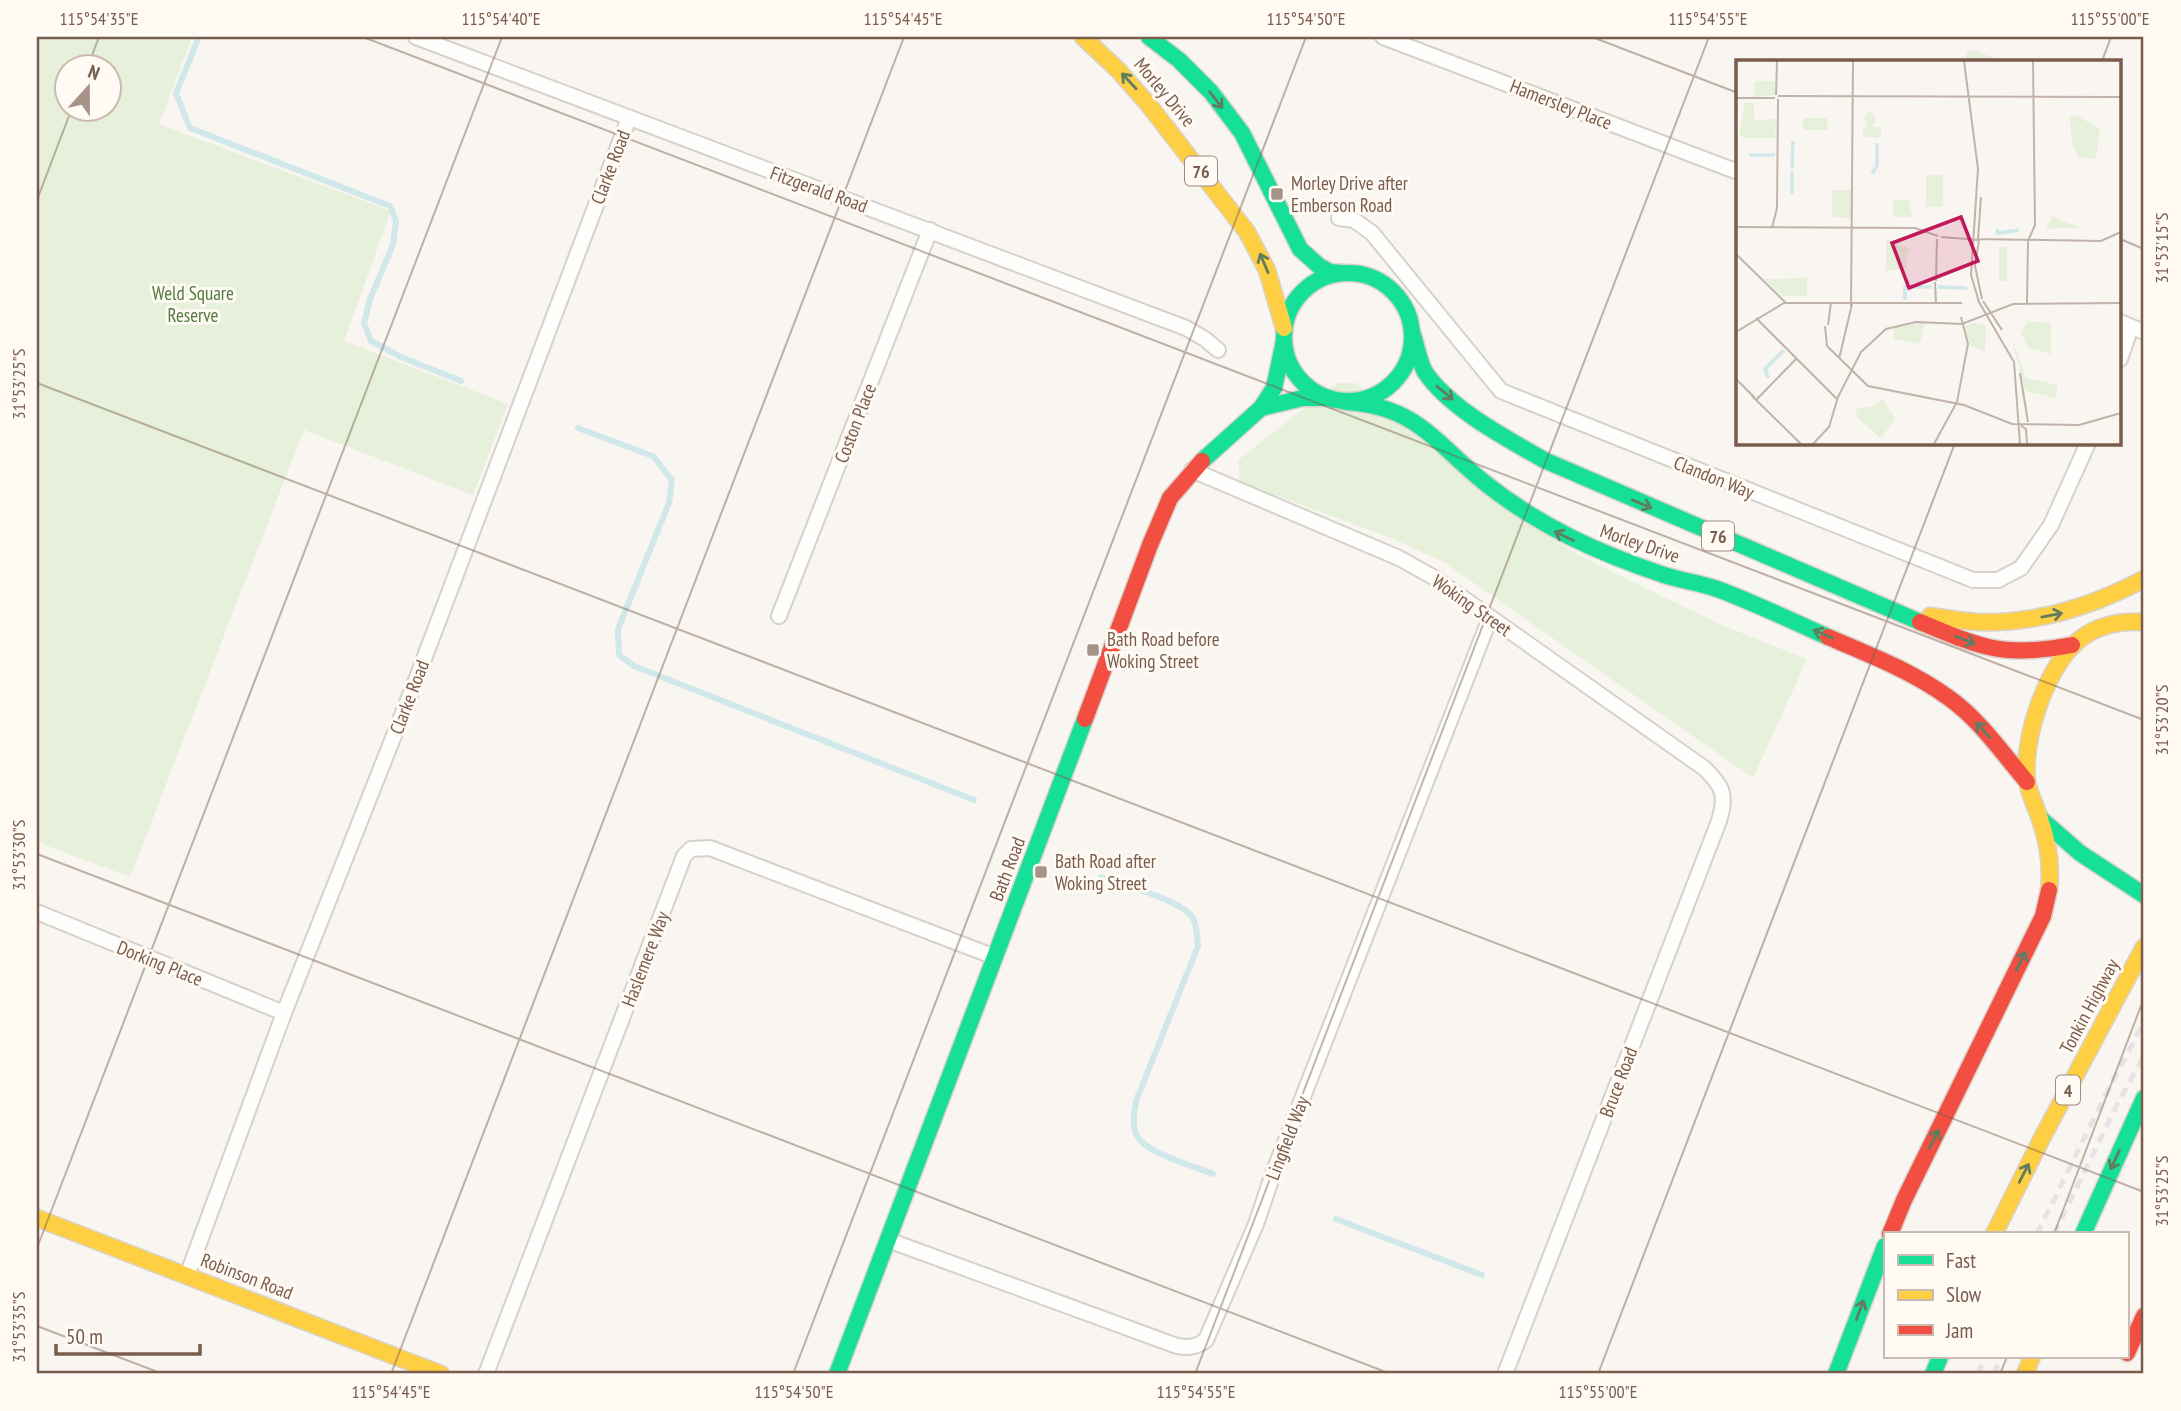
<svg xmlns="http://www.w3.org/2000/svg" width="2181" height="1411" font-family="'PT Sans Narrow',sans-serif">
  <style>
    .green { fill: #e7f0db; fill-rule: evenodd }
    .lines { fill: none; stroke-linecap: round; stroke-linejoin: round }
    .stream { stroke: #d0e8ea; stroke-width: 6 }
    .street-casing { stroke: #d7d1cb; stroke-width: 18 }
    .fast-casing { stroke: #d9d2cb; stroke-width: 19 }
    .slow-casing { stroke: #d9d2cb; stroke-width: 19 }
    .jam-casing { stroke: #d9d2cb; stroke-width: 19 }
    .street { stroke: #fefefd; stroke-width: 14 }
    .fast { stroke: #16e098; stroke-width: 16 }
    .slow { stroke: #ffcf43; stroke-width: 16 }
    .jam { stroke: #f24e42; stroke-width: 16 }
    .rail { stroke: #e6e3e7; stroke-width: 5; stroke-dasharray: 10 7; stroke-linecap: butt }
    .oneway { stroke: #617d60 }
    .ticks { fill: none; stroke: #7a5c4d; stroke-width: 2; stroke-opacity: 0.45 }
    .poi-dot { fill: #a69286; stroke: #fffaf3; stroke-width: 2.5 }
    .labels { text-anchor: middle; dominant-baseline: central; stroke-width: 6; stroke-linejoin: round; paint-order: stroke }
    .shield { fill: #fffaf3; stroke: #a28b7f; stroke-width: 2 }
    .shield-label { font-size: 18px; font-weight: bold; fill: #7a5c4d }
    .street-label { font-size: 19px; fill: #7a5c4d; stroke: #fffaf3 }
    .poi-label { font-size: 19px; fill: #7a5c4d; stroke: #fffaf3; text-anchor: start }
    .park-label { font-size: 19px; fill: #537a41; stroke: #fffaf3 }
    .inset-river { fill: none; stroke: #d0e8ea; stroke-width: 3.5 }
    .inset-road { fill: none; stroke: #c2b3aa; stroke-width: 2 }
    .view { fill: #c2185b; fill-opacity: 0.15; stroke: #c2185b; stroke-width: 3.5 }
    .inset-edge { fill: none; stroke: #7a5c4d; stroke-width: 3.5 }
    .neatline { fill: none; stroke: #7a5c4d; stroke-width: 2.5 }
    .ticks-label { font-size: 18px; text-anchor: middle; fill: #7a5c4d }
  </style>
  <rect width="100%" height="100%" fill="#f9f5f0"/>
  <g class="green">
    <path d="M37 37H192L159 124 391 211 344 341 508 404 473 495 304 430 130 877 37 842ZM66 66H108V108H66Z"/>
    <path d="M1969 49 2004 61H1964Z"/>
    <path d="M1337 383H1356L1453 463 1576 554 1717 623 1807 659 1753 778 1445 563 1396 540 1240 482 1238 460Z"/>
  </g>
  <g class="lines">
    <g class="stream">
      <path d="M199 37 176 93 190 128 390 206 396 221 393 245 370 299 364 323 371 341 401 357 461 381"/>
      <path d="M578 428 653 456 672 480 669 503 618 629 619 655 634 666 974 800"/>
      <path d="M1101 877C1123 885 1175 899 1190 914 1197 921 1197 936 1198 946L1136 1101C1134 1112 1132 1123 1136 1134 1144 1153 1194 1166 1213 1174"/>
      <path d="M1336 1219 1482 1275"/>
    </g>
    <g class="street-casing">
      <g id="street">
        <path d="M416 37 1186 328 1205 339 1218 350"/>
        <path d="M1383 37 1738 172"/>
        <path d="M1339 218 1354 220 1372 233 1501 391 1973 580H1998L2021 568 2051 525 2088 443"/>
        <path d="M2120 322 2144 332"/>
        <path d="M2120 359 2131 327"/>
        <path d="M1192 470 1399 558 1433 577 1704 768C1723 786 1727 795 1719 821L1505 1374"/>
        <path d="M779 616 930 230"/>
        <path d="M37 912 284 1013"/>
        <path d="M888 1240 1177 1346C1189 1348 1197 1347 1206 1340L1256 1224 1274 1171 1490 618"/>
        <path d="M187 1276 284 1013 416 680 629 118"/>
        <path d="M486 1374 684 856 691 849 710 848 995 957"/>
      </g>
    </g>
    <g class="fast-casing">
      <g id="fast">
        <path d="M1149 37 1179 60 1211 92 1242 133 1300 249 1319 266 1330 272 1342 273"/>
        <circle cx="1348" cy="337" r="64"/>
        <path d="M1413 335C1417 347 1419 361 1425 372 1450 409 1506 438 1544 460L1920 622"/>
        <path d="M1346 402C1417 406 1435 443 1485 483 1539 526 1598 553 1664 575 1682 581 1702 583 1720 590 1757 604 1792 621 1828 637"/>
        <path d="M1261 408 1303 398H1325"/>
        <path d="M1202 461 1261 408 1274 388 1284 341"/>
        <path d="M2041 819 2080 853 2144 895"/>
        <path d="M2083 1234 2144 1098"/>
        <path d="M837 1374 1085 719"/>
        <path d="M1836 1374 1885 1246"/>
        <path d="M1933 1374 1940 1357"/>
      </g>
    </g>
    <g class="slow-casing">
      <g id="slow">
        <path d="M1083 37 1118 70 1148 104 1247 232 1267 270 1284 328"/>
        <path d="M1930 616C1946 618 1962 621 1978 622 2037 624 2093 606 2144 579"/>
        <path d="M2049 890C2052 864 2048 841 2039 816 2035 805 2029 793 2027 781 2022 739 2047 662 2083 637 2101 624 2122 621 2144 622"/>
        <path d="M37 1218 441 1374"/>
        <path d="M1994 1234 2042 1138 2144 947"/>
        <path d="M2025 1374 2032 1357"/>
      </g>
    </g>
    <g class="jam-casing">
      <g id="jam">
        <path d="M1920 622C1982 648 2004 658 2072 645"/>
        <path d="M1828 637C1870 655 1912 671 1949 698 1980 720 2003 754 2027 782"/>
        <path d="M1085 719 1150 545 1170 498 1202 461"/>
        <path d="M1890 1234 1904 1200 2043 916 2049 890"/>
        <path d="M2127 1353 2144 1316"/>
      </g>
    </g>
    <use href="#street" class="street"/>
    <use href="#fast" class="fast"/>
    <use href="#slow" class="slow"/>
    <use href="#jam" class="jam"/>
    <g class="rail">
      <path d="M2037 1234 2105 1096 2144 1022"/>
      <path d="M2054 1234 2118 1103 2144 1056"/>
      <path d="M1978 1374 1985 1357"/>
      <path d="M1994 1374 2001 1357"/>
    </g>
  </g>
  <defs><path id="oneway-shaft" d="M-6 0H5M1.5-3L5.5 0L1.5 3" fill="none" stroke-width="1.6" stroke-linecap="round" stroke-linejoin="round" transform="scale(1.75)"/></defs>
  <g class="oneway">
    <use href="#oneway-shaft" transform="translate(1129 81) rotate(-133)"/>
    <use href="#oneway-shaft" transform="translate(1216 100) rotate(52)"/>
    <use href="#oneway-shaft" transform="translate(1264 263) rotate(-113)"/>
    <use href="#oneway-shaft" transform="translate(1445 393) rotate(40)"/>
    <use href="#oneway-shaft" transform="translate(1642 504) rotate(23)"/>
    <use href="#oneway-shaft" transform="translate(1564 536) rotate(-155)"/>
    <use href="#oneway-shaft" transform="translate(2052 615) rotate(-11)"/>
    <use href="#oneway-shaft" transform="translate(1823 634) rotate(-156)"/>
    <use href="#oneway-shaft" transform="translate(1965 640) rotate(22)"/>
    <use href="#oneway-shaft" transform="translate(1983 730) rotate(-132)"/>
    <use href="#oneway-shaft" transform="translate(2021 961) rotate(-64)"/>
    <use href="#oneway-shaft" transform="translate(1934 1139) rotate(-63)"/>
    <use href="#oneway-shaft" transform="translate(2115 1160) rotate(115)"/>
    <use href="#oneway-shaft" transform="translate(2024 1173) rotate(-63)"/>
    <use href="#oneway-shaft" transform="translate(1860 1310) rotate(-69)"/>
  </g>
  <path class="ticks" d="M363 37 2144 720M1592 37 1738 93M2102 61 2111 37M88 66 99 37M37 200 72 108M2120 239 2144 249M37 383 2144 1192M37 854 1391 1374M2054 1234 2144 998M37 1248 502 37M37 1326 163 1374M391 1374 904 37M793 1374 1306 37M1195 1374 1709 37M1598 1374 1955 443M2000 1374 2007 1357"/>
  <g class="poi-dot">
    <rect x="1270" y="187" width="14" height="14" rx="3.5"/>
    <rect x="1086" y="643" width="14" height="14" rx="3.5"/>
    <rect x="1034" y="865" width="14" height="14" rx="3.5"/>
  </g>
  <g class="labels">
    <g class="shield">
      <rect x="1185" y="156.5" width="32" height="29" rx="5"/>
      <rect x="1702" y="521.5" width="32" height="29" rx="5"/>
      <rect x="2056" y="1075.5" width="24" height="29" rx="5"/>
    </g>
    <g class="shield-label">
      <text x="1201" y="171">76</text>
      <text x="1718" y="536">76</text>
      <text x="2068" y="1090">4</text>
    </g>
    <g class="street-label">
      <text transform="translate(1165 92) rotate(50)">Morley Drive</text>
      <text transform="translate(1561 104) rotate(21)">Hamersley Place</text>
      <text transform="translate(610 167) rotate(-69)">Clarke Road</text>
      <text transform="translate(819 189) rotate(20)">Fitzgerald Road</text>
      <text transform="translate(855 423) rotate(-69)">Coston Place</text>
      <text transform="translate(1714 477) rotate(22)">Clandon Way</text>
      <text transform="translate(1640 543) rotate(19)">Morley Drive</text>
      <text transform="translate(1472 605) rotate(35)">Woking Street</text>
      <text transform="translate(409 697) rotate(-69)">Clarke Road</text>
      <text transform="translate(1007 869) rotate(-69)">Bath Road</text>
      <text transform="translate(645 959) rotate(-69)">Haslemere Way</text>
      <text transform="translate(160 963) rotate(22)">Dorking Place</text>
      <text transform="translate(2089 1006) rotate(-62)">Tonkin Highway</text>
      <text transform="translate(1618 1082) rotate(-69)">Bruce Road</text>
      <text transform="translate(1287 1138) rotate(-69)">Lingfield Way</text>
      <text transform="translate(247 1276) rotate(21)">Robinson Road</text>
    </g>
    <g class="poi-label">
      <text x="1291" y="183">Morley Drive after<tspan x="1291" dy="22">Emberson Road</tspan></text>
      <text x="1107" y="639">Bath Road before<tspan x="1107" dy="22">Woking Street</tspan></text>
      <text x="1055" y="861">Bath Road after<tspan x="1055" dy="22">Woking Street</tspan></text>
    </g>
    <g class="park-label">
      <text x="193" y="293">Weld Square<tspan x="193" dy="22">Reserve</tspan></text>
    </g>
  </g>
  <g transform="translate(1736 60)">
    <rect width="385" height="385" fill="#f9f5f0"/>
    <path d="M39 21V35L18 37 19 21ZM9 43H18V60L40 59 39 78H8L3 74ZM134 50 140 59 137 67H145V78L127 77V67H131L128 57ZM340 55 364 69 360 99 342 97 336 84 334 56ZM67 58H91L92 70H67ZM190 115H207V146L190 147ZM96 130H115L116 158 96 157ZM157 140H172L177 157H157ZM316 156 340 166 349 167 310 169ZM150 180H163V185L177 190 171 194V209L150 211ZM263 187H271V221H263ZM71 218V236H46L28 219ZM292 261 315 263V294L292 288 285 273ZM189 263 184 284 158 279V267ZM238 263 250 266 249 292 233 285 228 266ZM276 280 290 318 322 325 320 338 289 331ZM146 339 159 358 145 379 121 357 120 349 137 346Z" fill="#e7f0db"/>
    <path class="inset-river" d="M14 95H39M56 108 57 81M136 114 141 106V83M56 134V111M261 169 262 173 283 170M202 227 231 228M169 240V227H196M32 318 29 309 48 290"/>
    <path class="inset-road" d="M228 1 242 109 235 215 243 242 278 302 284 384M40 35 41 1M42 36 385 37M0 38H39M0 167 179 168 202 176M36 168 41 148 42 39M205 177 243 180 239 206 246 239M242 179 245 137M243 179 365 181 385 172M0 194 50 243M200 221 201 179M199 222 200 243M247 241 266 270M291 243 292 181 299 165 297 1M115 246 117 1M20 258 101 339M92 265 95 242M89 266 91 286 132 326 228 345 276 364 343 365 385 353M0 272 48 243H226M103 299 116 244M284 313 292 362M0 319 19 338M16 336 65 384M20 340 60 299M282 363 290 369 291 384M77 384 93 367 102 337 125 292 150 269 180 262 226 264 277 244 385 243M198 384 221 342 232 284 225 257"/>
    <path class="view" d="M225 157 242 201 173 228 156 183Z"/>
    <rect width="385" height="385" class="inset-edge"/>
  </g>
  <rect width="2181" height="1411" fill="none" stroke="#fffaf3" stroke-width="77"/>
  <rect x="1884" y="1232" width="245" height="126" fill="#fffaf3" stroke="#cabbb1" stroke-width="2"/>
  <rect x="1898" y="1255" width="35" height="10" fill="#16e098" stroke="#cabbb1" stroke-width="2"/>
  <text x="1946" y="1268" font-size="21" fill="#7a5c4d">Fast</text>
  <rect x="1898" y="1290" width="35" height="10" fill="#ffcf43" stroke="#cabbb1" stroke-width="2"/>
  <text x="1946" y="1302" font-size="21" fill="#7a5c4d">Slow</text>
  <rect x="1898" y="1325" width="35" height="10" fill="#f24e42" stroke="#cabbb1" stroke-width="2"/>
  <text x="1946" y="1338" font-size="21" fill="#7a5c4d">Jam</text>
  <g transform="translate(88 88) rotate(21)"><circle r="33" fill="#fffaf3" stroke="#cabbb1" stroke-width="2"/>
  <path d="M0-5L12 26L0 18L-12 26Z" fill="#a69286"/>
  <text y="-10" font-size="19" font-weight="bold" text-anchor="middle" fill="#7a5c4d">N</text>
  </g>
  <path d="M56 1344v10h144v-10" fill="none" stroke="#7a5c4d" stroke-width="3.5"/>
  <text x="66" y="1344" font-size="21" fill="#7a5c4d" stroke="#fffaf3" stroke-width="5" paint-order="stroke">50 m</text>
  <rect x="38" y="38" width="2104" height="1334" class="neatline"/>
  <g class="ticks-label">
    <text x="99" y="25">115°54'35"E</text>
    <text x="501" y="25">115°54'40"E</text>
    <text x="903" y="25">115°54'45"E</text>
    <text x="1306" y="25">115°54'50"E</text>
    <text x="1708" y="25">115°54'55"E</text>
    <text x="2110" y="25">115°55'00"E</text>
    <text transform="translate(2162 248) rotate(-90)" y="6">31°53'15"S</text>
    <text transform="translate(19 384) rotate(-90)" y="6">31°53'25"S</text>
    <text transform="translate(2162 720) rotate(-90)" y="6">31°53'20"S</text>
    <text transform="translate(19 855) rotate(-90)" y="6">31°53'30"S</text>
    <text transform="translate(2162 1191) rotate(-90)" y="6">31°53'25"S</text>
    <text transform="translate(19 1327) rotate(-90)" y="6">31°53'35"S</text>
    <text x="391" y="1398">115°54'45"E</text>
    <text x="794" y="1398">115°54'50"E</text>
    <text x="1196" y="1398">115°54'55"E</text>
    <text x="1598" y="1398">115°55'00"E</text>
  </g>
</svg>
